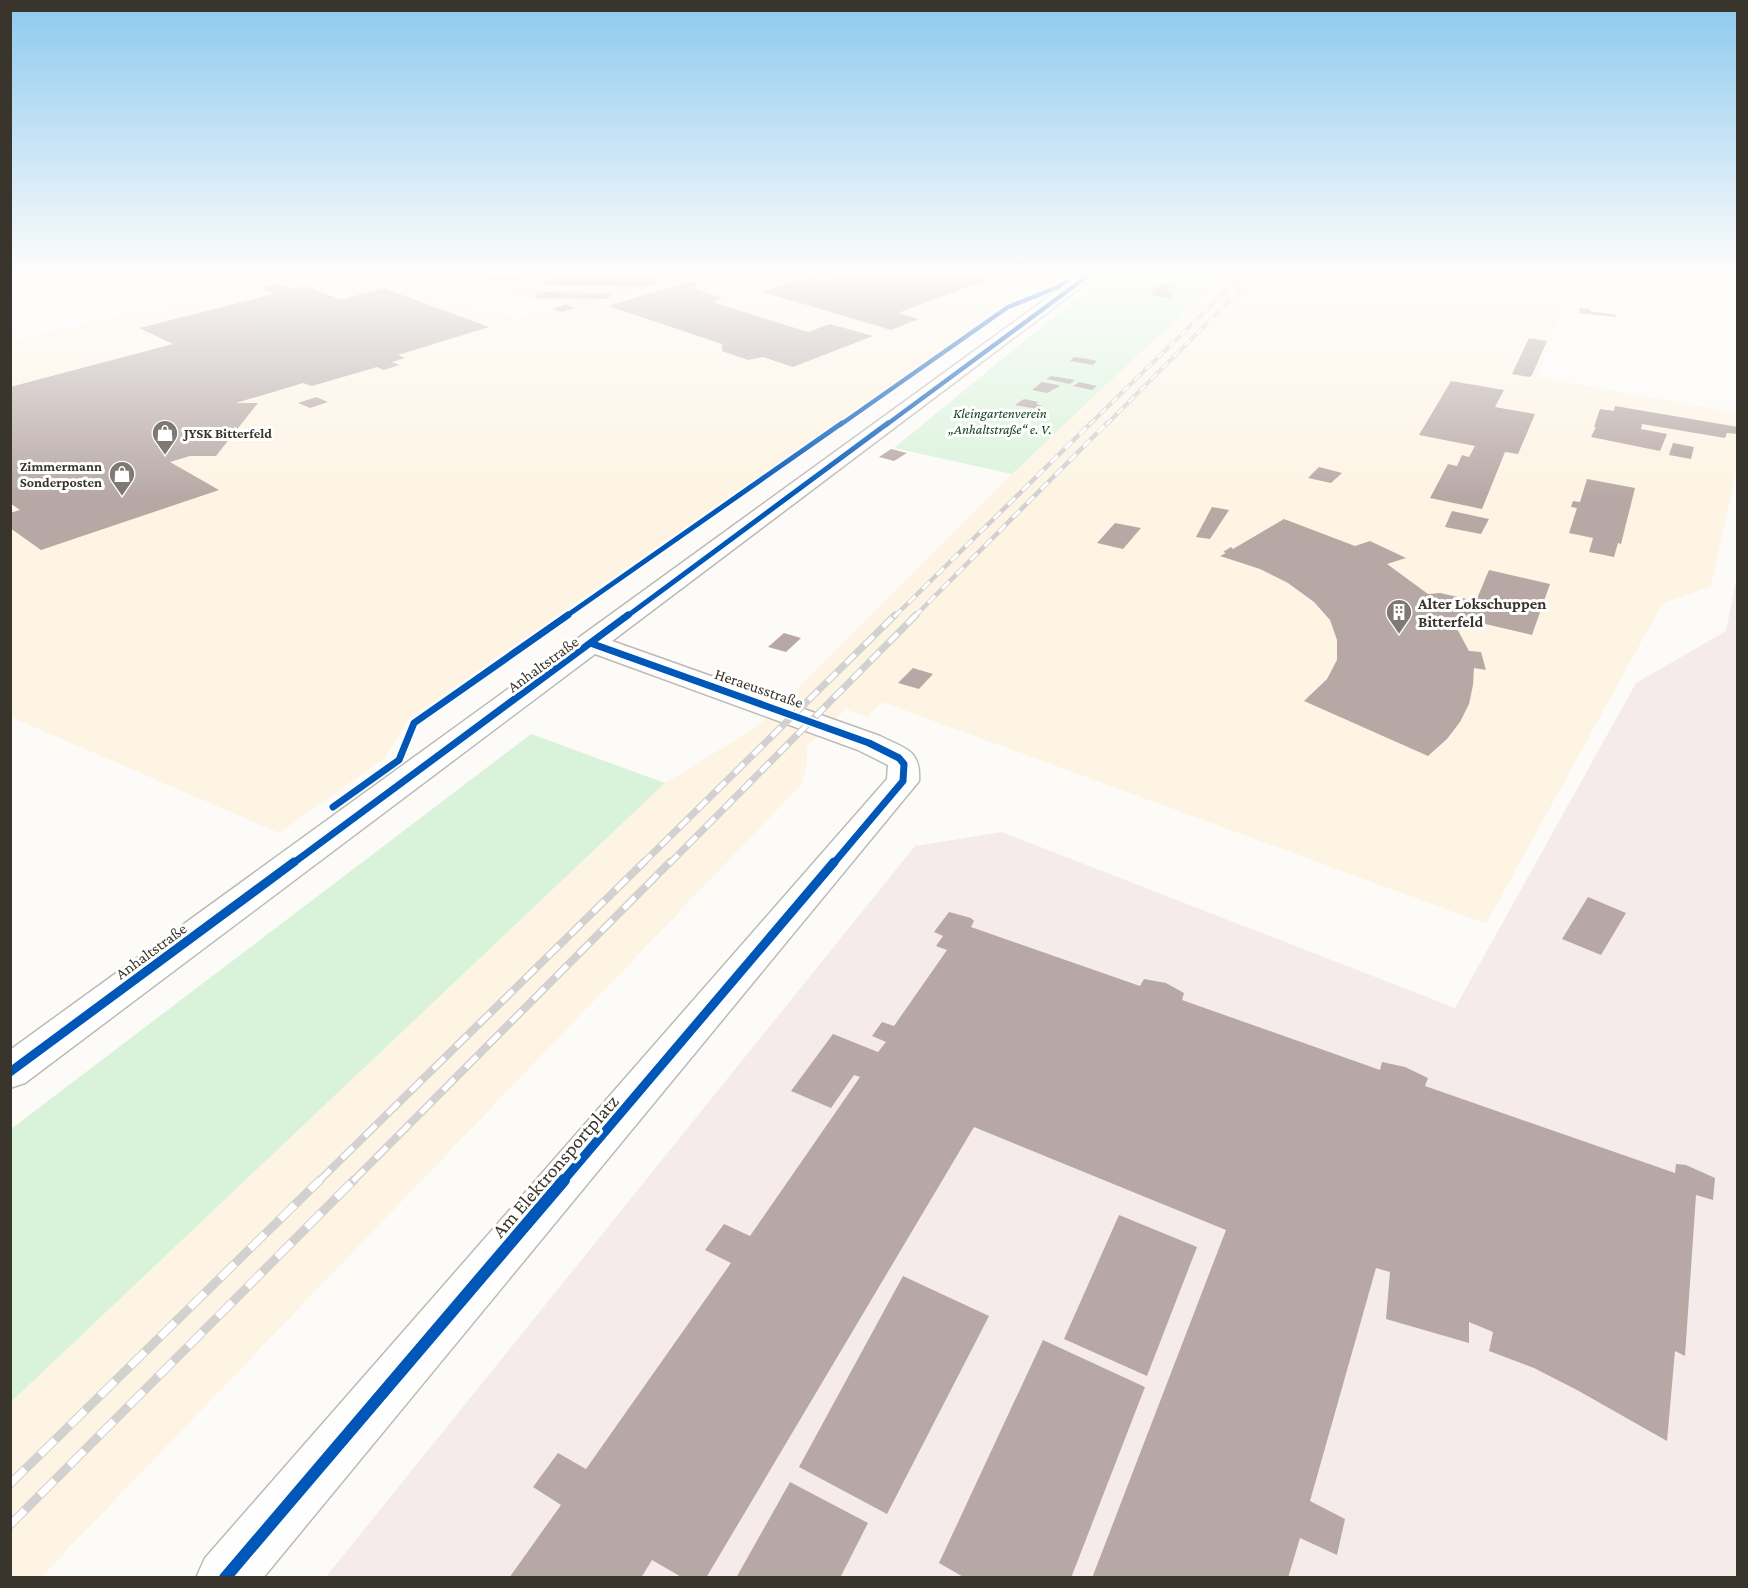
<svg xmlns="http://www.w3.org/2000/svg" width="1748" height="1588" font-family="'Crimson Pro',serif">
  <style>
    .built { fill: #fdf4e3 }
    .industrial { fill: #f6ebeb }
    .green { fill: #d9f3db }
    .building { fill: #b7a8a5 }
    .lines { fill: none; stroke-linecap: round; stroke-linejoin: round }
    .secondary-casing { stroke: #bcbab4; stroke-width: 3 }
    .secondary { fill: #fffefe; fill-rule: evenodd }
    .rail-far4-casing { stroke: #d2d1d0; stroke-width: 4 }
    .rail-far3-casing { stroke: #d2d1d0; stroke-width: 4.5 }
    .rail-far2-casing { stroke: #d2d1d0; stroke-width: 7 }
    .rail-far1-casing { stroke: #d2d1d0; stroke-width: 8 }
    .rail-casing { stroke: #d2d1d0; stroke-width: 9 }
    .rail-far4 { stroke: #fff; stroke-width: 2; stroke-dasharray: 8; stroke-linecap: butt }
    .rail-far3 { stroke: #fff; stroke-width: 3; stroke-dasharray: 10; stroke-linecap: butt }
    .rail-far2 { stroke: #fff; stroke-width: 4.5; stroke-dasharray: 13; stroke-linecap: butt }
    .rail-far1 { stroke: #fff; stroke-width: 5; stroke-dasharray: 16; stroke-linecap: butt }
    .rail { stroke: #fff; stroke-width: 7; stroke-dasharray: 21; stroke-linecap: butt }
    .cycleway-far4-casing { stroke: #fff; stroke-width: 7 }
    .cycleway-far3-casing { stroke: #fff; stroke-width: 8 }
    .cycleway-far2-casing { stroke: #fff; stroke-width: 10 }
    .cycleway-far1-casing { stroke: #fff; stroke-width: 13 }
    .cycleway-casing { stroke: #fff; stroke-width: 16 }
    .cycleway-far4 { stroke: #0057b8; stroke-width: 4.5 }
    .cycleway-far3 { stroke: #0057b8; stroke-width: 5 }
    .cycleway-far2 { stroke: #0057b8; stroke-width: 7 }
    .cycleway-far1 { stroke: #0057b8; stroke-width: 9 }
    .cycleway { stroke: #0057b8; stroke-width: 12 }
    .labels { text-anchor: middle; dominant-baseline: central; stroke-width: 6; stroke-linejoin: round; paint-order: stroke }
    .far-park-label { font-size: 14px; font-style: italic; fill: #134321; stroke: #fff }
    .far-poi-label { font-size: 14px; font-weight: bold; fill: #39352c; stroke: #fff; text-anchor: start }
    .poi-label { font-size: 16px; font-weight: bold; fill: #39352c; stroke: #fff; text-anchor: start }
    .street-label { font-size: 16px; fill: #39352c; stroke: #fff }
    .near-street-label { font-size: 20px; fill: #39352c; stroke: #fff }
  </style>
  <rect width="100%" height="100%" fill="#fdfbf8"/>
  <g class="built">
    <path d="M285 275H395L518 319 564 303 584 306 599 303 694 275H1062L1053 285 1004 306 408 719 385 758 279 833 11 717 10 342Z"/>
    <path d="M1222 275H1572L1538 377 1737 413V467L1711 586 1662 604 1486 924 882 702 867 717 846 709 807 746V764L801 785 41 1577 11 1578V1402L665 783 755 728 789 697 1012 474Z"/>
    <path d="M1663 275H1702L1737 287V301Z"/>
  </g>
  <g class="industrial">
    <path d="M439 275H694L584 306 478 290Z"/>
    <path d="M1737 575V1577L325 1578 915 846 1002 832 1455 1008 1636 683 1726 631Z"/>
  </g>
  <g class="green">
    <path d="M1105 275H1222L1012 474 894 448Z"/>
    <path d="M531 734 665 783 11 1402V1129Z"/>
  </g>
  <g class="building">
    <path d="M480 275H527L523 280 476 279Z"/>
    <path d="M550 275 658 276 654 286 543 285Z"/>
    <path d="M830 275H985L994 277 898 313 919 319 891 330 763 292 811 276 824 280 834 276Z"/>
    <path d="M689 282 701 285 691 288 723 298 712 302 808 332 830 324 873 336 793 367 763 357 748 360 722 351V344L608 306Z"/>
    <path d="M277 284 291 289 306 286 341 300 383 288 489 327 398 355 405 358 392 362 399 365 384 370 377 367 312 386 303 383 236 403H258L216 456H190L170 462 219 490 41 550 10 528V513L20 510 10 503V387L173 344 139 328 274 294 260 288Z"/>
    <path d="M1160 284 1172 285 1167 290 1175 293 1170 298 1151 295Z"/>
    <path d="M538 292 611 293 608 299 534 298Z"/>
    <path d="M565 304 576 308 561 312 553 309Z"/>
    <path d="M1580 308 1589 309 1590 311 1617 315 1615 317 1579 313Z"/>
    <path d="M1529 338 1547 341 1532 375 1529 377 1512 374Z"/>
    <path d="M1074 357 1088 359 1097 361 1093 365 1070 361Z"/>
    <path d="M1051 376 1075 380 1070 384 1046 379Z"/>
    <path d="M1451 381 1504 390 1495 407 1535 414 1518 454 1505 452 1482 509 1430 498 1448 464 1457 466 1462 455 1469 457 1475 446 1419 435Z"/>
    <path d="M1042 382 1058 385 1060 386 1047 393 1032 390Z"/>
    <path d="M1079 382 1097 386 1092 390 1073 386Z"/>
    <path d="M316 397 328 402 310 408 298 403Z"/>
    <path d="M1024 399 1038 402 1036 404 1042 406 1038 409 1015 405Z"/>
    <path d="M1615 406 1738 427V434L1727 433 1725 438 1642 424 1641 429 1667 434 1660 451 1591 437 1596 427H1594L1600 409 1614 411Z"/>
    <path d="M1008 411 1035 416 1031 420 1001 417Z"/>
    <path d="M1673 443 1694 447 1691 459 1669 455Z"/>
    <path d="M891 449 907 453 894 461 879 457Z"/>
    <path d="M1319 467 1342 473 1331 483 1308 478Z"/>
    <path d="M1587 479 1635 488 1621 544 1618 543 1614 557 1589 552 1593 538 1569 533 1577 508 1571 507 1573 501 1580 502Z"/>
    <path d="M1212 507 1229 510 1210 539 1196 537Z"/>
    <path d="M1452 511 1489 519 1481 534 1445 527Z"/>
    <path d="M1284 519 1355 546 1370 541 1406 558 1387 564 1428 594 1440 593 1476 601 1489 570 1550 584 1532 635 1481 623 1479 630 1455 625 1469 651 1481 652 1486 670 1474 668 1473 685 1469 704 1460 722 1447 739 1428 756 1304 701 1327 679 1337 660V640L1330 620 1314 602 1288 583 1260 569 1220 556 1226 553 1223 552 1231 547 1233 549Z"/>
    <path d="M1115 523 1141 528 1123 549 1097 543Z"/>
    <path d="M784 633 801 638 786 652 768 647Z"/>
    <path d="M913 668 933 674 919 689 898 683Z"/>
    <path d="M1588 897 1626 913 1601 955 1562 939Z"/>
    <path d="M949 912 971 918 974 921 971 927 1140 986 1144 979 1166 983 1184 993 1182 1000 1380 1070 1382 1062 1405 1067 1428 1078 1425 1086 1675 1173 1676 1164 1686 1165 1715 1178 1713 1200 1696 1195 1685 1356 1675 1351 1667 1441 1577 1390 1534 1368 1489 1351 1493 1332 1469 1322V1343L1386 1319 1390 1272 1376 1268 1310 1501 1345 1519 1337 1555 1300 1538 1288 1578H1092L1226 1230 974 1127 706 1578H683L652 1560 641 1578H509L561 1505 533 1487 558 1453 586 1469 731 1263 705 1250 724 1224 750 1236 860 1077 854 1075 831 1108 791 1091 833 1034 878 1052 886 1042 872 1036 882 1022 894 1026 947 950 936 946 943 936 934 932Z"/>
    <path d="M1119 1215 1197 1247 1147 1376 1064 1339Z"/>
    <path d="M903 1276 989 1316 887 1514 799 1467Z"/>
    <path d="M1043 1340 1145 1387 1071 1578H965L939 1563Z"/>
    <path d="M790 1482 868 1523 840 1578H736Z"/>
  </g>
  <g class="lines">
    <g class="secondary-casing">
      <path id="secondary" d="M1079 275H1097L612 641 880 736C905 749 921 749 919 781L263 1578H196L205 1558 887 779 888 765 858 750 595 654 25 1083 10 1088V1050Z"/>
    </g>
    <use href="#secondary" class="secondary"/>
    <g class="rail-far4-casing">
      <g id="rail-far4">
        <path d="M1089 425 1242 275"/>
        <path d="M1106 425 1255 275"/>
      </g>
    </g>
    <g class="rail-far3-casing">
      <g id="rail-far3">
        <path d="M894 617 1091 423"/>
        <path d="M914 617 1107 423"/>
      </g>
    </g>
    <g class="rail-far2-casing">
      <g id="rail-far2">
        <path d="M642 864 895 615"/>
        <path d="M669 864 916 615"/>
      </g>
    </g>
    <g class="rail-far1-casing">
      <g id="rail-far1">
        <path d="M319 1181 644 862"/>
        <path d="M353 1181 670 862"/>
      </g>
    </g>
    <g class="rail-casing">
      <g id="rail">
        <path d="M10 1484 320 1180"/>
        <path d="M10 1525 354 1180"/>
      </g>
    </g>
    <use href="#rail-far4" class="rail-far4"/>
    <use href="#rail-far3" class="rail-far3"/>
    <use href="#rail-far2" class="rail-far2"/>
    <use href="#rail-far1" class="rail-far1"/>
    <use href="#rail" class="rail"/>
    <g class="cycleway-far4-casing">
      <g id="cycleway-far4">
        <path d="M840 425 1008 307 1058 287 1067 281"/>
        <path d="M886 425 1089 275"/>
      </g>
    </g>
    <g class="cycleway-far3-casing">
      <g id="cycleway-far3">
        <path d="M565 617 842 423"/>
        <path d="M626 617 888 423"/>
      </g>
    </g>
    <g class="cycleway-far2-casing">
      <g id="cycleway-far2">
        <path d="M593 644 869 743 899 758 904 764 903 781 833 864"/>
        <path d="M333 807 399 760 414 723 568 615"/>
        <path d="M292 864 628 615"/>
      </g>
    </g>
    <g class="cycleway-far1-casing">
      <g id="cycleway-far1">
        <path d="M10 1072 294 862"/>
        <path d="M563 1181 834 862"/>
      </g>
    </g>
    <g class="cycleway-casing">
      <path id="cycleway" d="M225 1578 564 1180"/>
    </g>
    <use href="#cycleway-far4" class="cycleway-far4"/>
    <use href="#cycleway-far3" class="cycleway-far3"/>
    <use href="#cycleway-far2" class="cycleway-far2"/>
    <use href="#cycleway-far1" class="cycleway-far1"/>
    <use href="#cycleway" class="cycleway"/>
  </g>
  <linearGradient id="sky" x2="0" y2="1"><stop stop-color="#8cc9ee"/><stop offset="0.55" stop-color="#fefdfc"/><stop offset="1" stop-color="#fefdfc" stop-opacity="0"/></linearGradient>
  <rect width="1748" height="497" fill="url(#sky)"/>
  <defs>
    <g id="shop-pin" transform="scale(1.35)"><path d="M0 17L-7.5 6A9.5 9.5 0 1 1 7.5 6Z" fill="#7e7a73" stroke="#fff"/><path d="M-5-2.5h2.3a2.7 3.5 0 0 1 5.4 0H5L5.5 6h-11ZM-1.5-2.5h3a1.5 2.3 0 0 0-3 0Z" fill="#fff"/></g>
    <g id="building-pin" transform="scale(1.35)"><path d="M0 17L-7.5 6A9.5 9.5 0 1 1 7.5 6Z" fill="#7e7a73" stroke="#fff"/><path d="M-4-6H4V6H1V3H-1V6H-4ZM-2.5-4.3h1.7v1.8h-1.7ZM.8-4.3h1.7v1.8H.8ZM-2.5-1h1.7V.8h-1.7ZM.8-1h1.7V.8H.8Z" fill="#fff"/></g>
  </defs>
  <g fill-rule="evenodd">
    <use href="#shop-pin" x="165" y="433"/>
    <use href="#shop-pin" x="122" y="474"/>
    <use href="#building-pin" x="1399" y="612"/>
  </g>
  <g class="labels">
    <g class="far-park-label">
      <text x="1000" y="413">Kleingartenverein<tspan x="1000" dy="16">„Anhaltstraße“ e. V.</tspan></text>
    </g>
    <g class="far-poi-label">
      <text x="184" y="433">JYSK Bitterfeld</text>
      <text x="102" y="466" text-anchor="end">Zimmermann<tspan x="102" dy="16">Sonderposten</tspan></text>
    </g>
    <g class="poi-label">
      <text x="1418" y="603">Alter Lokschuppen<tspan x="1418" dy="18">Bitterfeld</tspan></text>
    </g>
    <g class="street-label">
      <text transform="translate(543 664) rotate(-36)">Anhaltstraße</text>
      <text transform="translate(759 688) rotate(19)">Heraeusstraße</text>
      <text transform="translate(151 951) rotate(-36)">Anhaltstraße</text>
    </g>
    <g class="near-street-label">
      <text transform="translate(555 1166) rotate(-49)">Am Elektronsportplatz</text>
    </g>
  </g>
  <rect width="1748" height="1588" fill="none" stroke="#39352c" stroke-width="24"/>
</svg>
